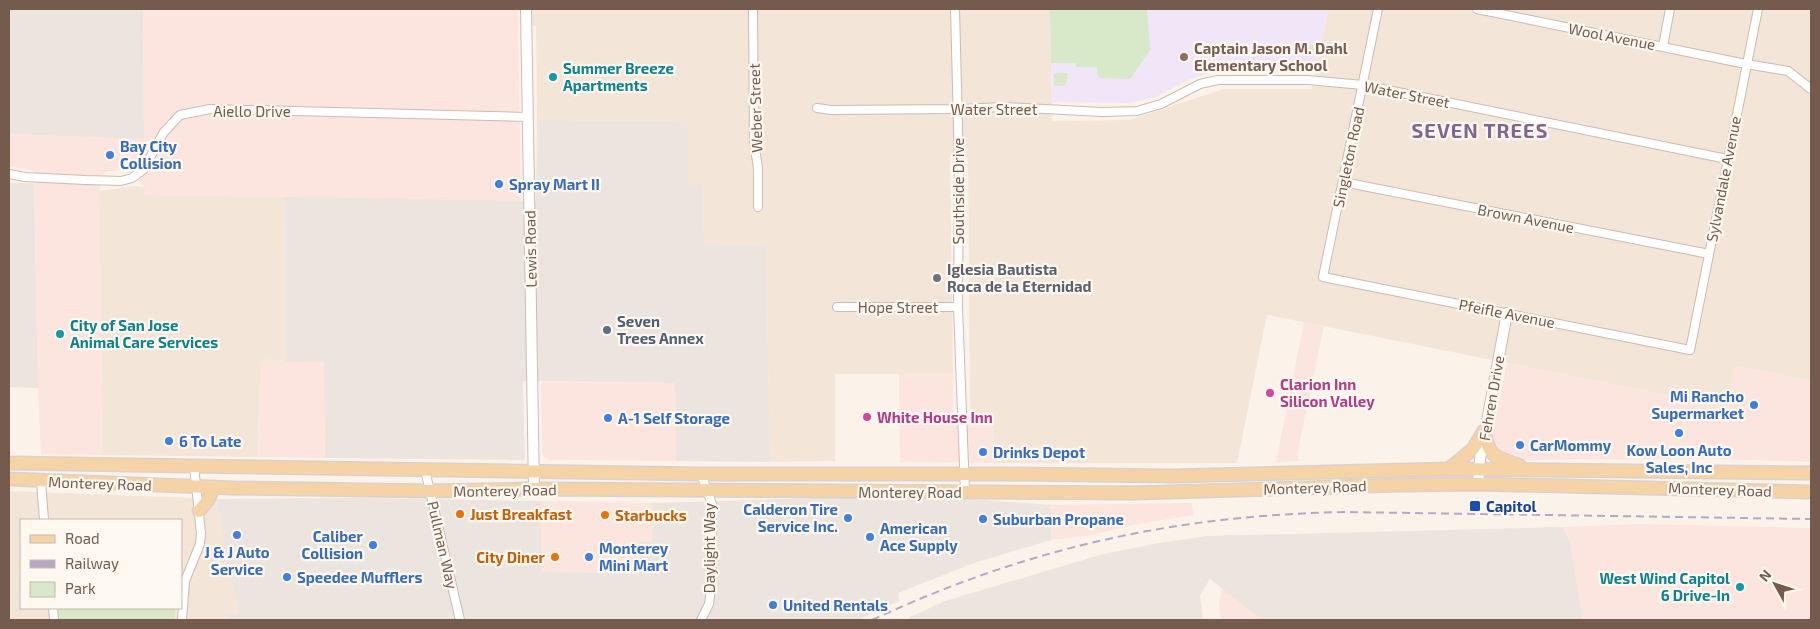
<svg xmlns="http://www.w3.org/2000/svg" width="1820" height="629" font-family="'Exo 2',sans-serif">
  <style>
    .residential { fill: #f3e5d8; fill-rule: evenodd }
    .commercial { fill: #fbe5de }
    .industrial { fill: #ebe4df }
    .education { fill: #f0e6f8 }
    .green { fill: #d7e9c8 }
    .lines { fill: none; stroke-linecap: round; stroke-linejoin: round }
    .minor-casing { stroke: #cdbbb0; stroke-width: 10 }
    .tertiary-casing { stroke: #cdbbb0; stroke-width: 12 }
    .primary-casing { stroke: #d8d1cd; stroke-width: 15 }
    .minor { stroke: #fff; stroke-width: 8 }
    .tertiary { stroke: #fff; stroke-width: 10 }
    .primary { stroke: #f6d3a6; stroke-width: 12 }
    .rail { stroke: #b6a8c5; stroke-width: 2; stroke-dasharray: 8 5; stroke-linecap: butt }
    .education-dot { fill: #8d6e63; stroke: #fef8f0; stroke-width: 2 }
    .culture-dot { fill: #0f9aa8; stroke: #fef8f0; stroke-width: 2 }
    .shop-dot { fill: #3f7fe0; stroke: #fef8f0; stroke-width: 2 }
    .worship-dot { fill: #6b7280; stroke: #fef8f0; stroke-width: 2 }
    .service-dot { fill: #5c6f8a; stroke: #fef8f0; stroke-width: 2 }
    .hotel-dot { fill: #d1479c; stroke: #fef8f0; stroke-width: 2 }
    .transit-dot { fill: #1a4fb4; stroke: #fef8f0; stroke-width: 2 }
    .food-dot { fill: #e8710a; stroke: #fef8f0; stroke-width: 2 }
    .labels { text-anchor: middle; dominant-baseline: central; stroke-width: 4.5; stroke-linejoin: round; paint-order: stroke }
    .street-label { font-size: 15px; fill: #755a4e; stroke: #fef8f0 }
    .education-label { font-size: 15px; font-weight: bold; fill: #785e54; stroke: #fef8f0; text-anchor: start }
    .culture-label { font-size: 15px; font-weight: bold; fill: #0d838f; stroke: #fef8f0; text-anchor: start }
    .shop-label { font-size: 15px; font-weight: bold; fill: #366cbe; stroke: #fef8f0; text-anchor: start }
    .worship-label { font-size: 15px; font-weight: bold; fill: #5b616d; stroke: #fef8f0; text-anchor: start }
    .service-label { font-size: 15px; font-weight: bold; fill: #4e5e75; stroke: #fef8f0; text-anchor: start }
    .hotel-label { font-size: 15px; font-weight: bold; fill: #b23c85; stroke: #fef8f0; text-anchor: start }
    .transit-label { font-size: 15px; font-weight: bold; fill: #164399; stroke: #fef8f0; text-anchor: start }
    .food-label { font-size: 15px; font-weight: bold; fill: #c56008; stroke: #fef8f0; text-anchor: start }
    .district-label { font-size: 20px; font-weight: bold; letter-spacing: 1px; fill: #806690; stroke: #fef8f0 }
  </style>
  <rect width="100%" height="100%" fill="#fbf3ea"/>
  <g class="residential">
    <path d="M532 9H1050L1052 121 1130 120 1223 89H1312L1328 9H1811V381L1736 366 1727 407 1267 315 1237 463H993V425H972L970 405 968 158 950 157 953 374H835V461L770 462 766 245 704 244 703 185H688L686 121 537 120 536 26H533Z"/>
    <path d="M133 186 146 187V195L284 197 285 361 261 360 257 457 103 455 99 191Z"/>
    <path d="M9 491 219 499 217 508 240 613 225 614 226 620H9ZM21 520H181V608H21Z"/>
  </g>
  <g class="commercial">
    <path d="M143 9H518L521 201 145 195V187L126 169 105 172 99 191 103 455 41 454 38 388 34 171 9 166V134L144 139Z"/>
    <path d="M1304 322 1324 326 1297 455 1300 461 1276 462Z"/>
    <path d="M261 359 324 362 325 458 257 457Z"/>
    <path d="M1507 363 1727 407 1735 366 1811 381V462L1717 459 1526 460 1501 456 1491 442Z"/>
    <path d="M899 374H953V424L993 425V463L900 462Z"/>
    <path d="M541 382 675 383 676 461 550 460 544 457 542 453Z"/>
    <path d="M541 501 653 503 652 541 639 542V573L540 572Z"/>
    <path d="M1191 503 1194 515 1138 524 1087 536 1051 540V505Z"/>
    <path d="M1639 524 1811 528V620H1583L1570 542 1563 527Z"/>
    <path d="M1222 588 1262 620H1221L1219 605Z"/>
  </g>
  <g class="industrial">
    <path d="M9 9H143L144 139 9 134Z"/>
    <path d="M537 120 687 121 688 185H703L704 244 766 245 770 462 676 461 675 383 523 381 525 460 325 458 324 362 285 361 284 197 536 201Z"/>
    <path d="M9 183H34L38 388 9 387Z"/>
    <path d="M917 495 1051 505V540L974 563 898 593 899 601 858 620H226L225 614 239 613 217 508 219 499 363 498 541 501V572L639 573V542L652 541 653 503Z"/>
    <path d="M1563 527 1570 542 1583 620H1262L1210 579 1200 595 1203 620H904L945 601 1100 555 1153 544 1207 536Z"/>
  </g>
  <path class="education" d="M1050 9H1328L1315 72 1227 70 1209 73 1188 80 1156 97 1129 103 1052 102Z"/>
  <g class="green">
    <path d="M1050 9H1147L1150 50 1130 79 1098 78 1097 67H1076V63H1051Z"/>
    <path d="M1302 45 1314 46V55H1299Z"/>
    <path d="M1054 73H1067V81L1064 86H1054Z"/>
    <path d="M58 608H175V620H59Z"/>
  </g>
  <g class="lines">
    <g class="minor-casing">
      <g id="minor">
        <path d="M753 9 754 142 758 168V207"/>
        <path d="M955 9 959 165 958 307 965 492"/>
        <path d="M1378 9 1323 277 1690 350 1758 9"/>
        <path d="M1477 9 1746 64 1788 71 1811 89"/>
        <path d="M1663 46 1670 9"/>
        <path d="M817 108 831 110 958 109 1005 107 1102 112 1137 111 1161 104 1200 84 1218 80H1308L1363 85 1727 159"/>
        <path d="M9 174 25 177 85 180 121 181 132 178 143 170 164 132 180 115 210 109 528 117"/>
        <path d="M1343 182 1709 254"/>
        <path d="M837 307H958"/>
        <path d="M425 470 460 620"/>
        <path d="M41 481 44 520"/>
        <path d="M53 608 54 620"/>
        <path d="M182 620 185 581 200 544 201 533 194 466"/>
        <path d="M701 620 709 604 711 589 712 504 701 474"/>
      </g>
    </g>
    <g class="tertiary-casing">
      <g id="tertiary">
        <path d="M526 9 534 489"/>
        <path d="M1478 484 1480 459 1507 313"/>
      </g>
    </g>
    <g class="primary-casing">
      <g id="primary">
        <path d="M1484 431C1490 460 1495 456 1520 466"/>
        <path d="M9 463 701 474H1007L1173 476 1449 469 1811 473"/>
        <path d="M1449 469 1473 449 1484 431"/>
        <path d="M9 479 233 488 431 491 534 489 1136 493 1400 485 1478 484 1811 492"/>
        <path d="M199 511 208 500 214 487"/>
      </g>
    </g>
    <use href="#minor" class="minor"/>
    <use href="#tertiary" class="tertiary"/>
    <use href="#primary" class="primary"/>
    <path class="rail" d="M872 620C1027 548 1175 515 1346 512L1811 519"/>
  </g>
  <circle class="education-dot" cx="1184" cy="57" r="5"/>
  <g class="culture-dot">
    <circle cx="553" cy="77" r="5"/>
    <circle cx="60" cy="334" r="5"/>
    <circle cx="1740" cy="587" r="5"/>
  </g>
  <g class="shop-dot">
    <circle cx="110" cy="155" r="5"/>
    <circle cx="499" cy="184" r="5"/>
    <circle cx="1754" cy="405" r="5"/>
    <circle cx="608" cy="418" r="5"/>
    <circle cx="1679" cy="433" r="5"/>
    <circle cx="169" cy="441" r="5"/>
    <circle cx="1520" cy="445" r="5"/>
    <circle cx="983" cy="452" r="5"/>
    <circle cx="848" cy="518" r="5"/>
    <circle cx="983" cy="519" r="5"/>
    <circle cx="237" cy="535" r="5"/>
    <circle cx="870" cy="537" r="5"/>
    <circle cx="373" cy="545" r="5"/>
    <circle cx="589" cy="557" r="5"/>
    <circle cx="287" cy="577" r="5"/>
    <circle cx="773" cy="605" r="5"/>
  </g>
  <circle class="worship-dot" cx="937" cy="278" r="5"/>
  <circle class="service-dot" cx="607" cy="330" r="5"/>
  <g class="hotel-dot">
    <circle cx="1270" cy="393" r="5"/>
    <circle cx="867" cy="417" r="5"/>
  </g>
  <rect class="transit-dot" x="1469" y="500" width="12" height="12" rx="2.5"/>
  <g class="food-dot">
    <circle cx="460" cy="514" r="5"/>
    <circle cx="605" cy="515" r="5"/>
    <circle cx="555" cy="557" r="5"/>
  </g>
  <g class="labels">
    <g class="street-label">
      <text transform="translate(1612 36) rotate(11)">Wool Avenue</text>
      <text transform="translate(1407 94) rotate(11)">Water Street</text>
      <text transform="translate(755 108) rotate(-92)">Weber Street</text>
      <text x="994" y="109">Water Street</text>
      <text x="252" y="111">Aiello Drive</text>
      <text transform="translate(1348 157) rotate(-78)">Singleton Road</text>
      <text transform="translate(1723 179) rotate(-79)">Sylvandale Avenue</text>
      <text transform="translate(958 191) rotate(-90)">Southside Drive</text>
      <text transform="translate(1526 218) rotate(11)">Brown Avenue</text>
      <text transform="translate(530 249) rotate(-91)">Lewis Road</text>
      <text x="898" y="307">Hope Street</text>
      <text transform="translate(1507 313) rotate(11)">Pfeifle Avenue</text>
      <text transform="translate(1491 398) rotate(-80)">Fehren Drive</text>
      <text transform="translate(100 483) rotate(2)">Monterey Road</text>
      <text transform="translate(1315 487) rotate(-2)">Monterey Road</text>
      <text transform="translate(1720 489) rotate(2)">Monterey Road</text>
      <text transform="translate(505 490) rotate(-1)">Monterey Road</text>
      <text x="910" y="492">Monterey Road</text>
      <text transform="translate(443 545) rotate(77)">Pullman Way</text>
      <text transform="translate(709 548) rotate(-90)">Daylight Way</text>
    </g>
    <g class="education-label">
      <text x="1194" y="48">Captain Jason M. Dahl<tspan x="1194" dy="17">Elementary School</tspan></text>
    </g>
    <g class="culture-label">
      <text x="563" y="68">Summer Breeze<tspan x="563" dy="17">Apartments</tspan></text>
      <text x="70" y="325">City of San Jose<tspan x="70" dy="17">Animal Care Services</tspan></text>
      <text x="1730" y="578" text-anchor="end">West Wind Capitol<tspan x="1730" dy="17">6 Drive-In</tspan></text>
    </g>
    <g class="shop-label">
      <text x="120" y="146">Bay City<tspan x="120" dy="17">Collision</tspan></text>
      <text x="509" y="184">Spray Mart II</text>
      <text x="1744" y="396" text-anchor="end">Mi Rancho<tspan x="1744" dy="17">Supermarket</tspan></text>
      <text x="618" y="418">A-1 Self Storage</text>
      <text x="179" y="441">6 To Late</text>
      <text x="1530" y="445">CarMommy</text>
      <text x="1679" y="450" text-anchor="middle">Kow Loon Auto<tspan x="1679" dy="17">Sales, Inc</tspan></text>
      <text x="993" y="452">Drinks Depot</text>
      <text x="838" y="509" text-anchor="end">Calderon Tire<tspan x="838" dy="17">Service Inc.</tspan></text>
      <text x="993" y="519">Suburban Propane</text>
      <text x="880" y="528">American<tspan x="880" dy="17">Ace Supply</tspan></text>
      <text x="363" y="536" text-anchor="end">Caliber<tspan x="363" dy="17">Collision</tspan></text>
      <text x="599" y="548">Monterey<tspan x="599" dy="17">Mini Mart</tspan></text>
      <text x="237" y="552" text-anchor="middle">J &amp; J Auto<tspan x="237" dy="17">Service</tspan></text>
      <text x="297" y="577">Speedee Mufflers</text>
      <text x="783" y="605">United Rentals</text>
    </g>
    <g class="worship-label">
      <text x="947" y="269">Iglesia Bautista<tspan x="947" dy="17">Roca de la Eternidad</tspan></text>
    </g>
    <g class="service-label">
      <text x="617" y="321">Seven<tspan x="617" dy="17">Trees Annex</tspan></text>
    </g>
    <g class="hotel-label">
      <text x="1280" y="384">Clarion Inn<tspan x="1280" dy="17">Silicon Valley</tspan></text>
      <text x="877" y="417">White House Inn</text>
    </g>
    <g class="transit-label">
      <text x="1486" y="506">Capitol</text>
    </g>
    <g class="food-label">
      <text x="470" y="514">Just Breakfast</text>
      <text x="615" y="515">Starbucks</text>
      <text x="545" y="557" text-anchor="end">City Diner</text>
    </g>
    <g class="district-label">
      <text x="1480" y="130">SEVEN TREES</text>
    </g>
  </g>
  <rect width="1820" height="629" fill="none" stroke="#755a4e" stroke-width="20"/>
  <rect x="20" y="519" width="162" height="90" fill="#fef8f0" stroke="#c7b9af"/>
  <rect x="30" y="535" width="25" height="8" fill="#f6d3a6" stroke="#c7b9af"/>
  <text x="65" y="544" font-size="15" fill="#755a4e">Road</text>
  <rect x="30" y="560" width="25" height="8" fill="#b6a8c5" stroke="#c7b9af"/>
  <text x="65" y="569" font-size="15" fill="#755a4e">Railway</text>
  <rect x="30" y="582" width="25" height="15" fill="#d7e9c8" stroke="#c7b9af"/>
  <text x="65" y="594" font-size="15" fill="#755a4e">Park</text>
  <g transform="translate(1775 584) rotate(310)" stroke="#fef8f0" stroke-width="4" paint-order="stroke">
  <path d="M0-4L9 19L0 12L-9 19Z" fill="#755a4e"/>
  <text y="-8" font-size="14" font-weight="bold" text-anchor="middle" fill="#755a4e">N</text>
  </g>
</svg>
